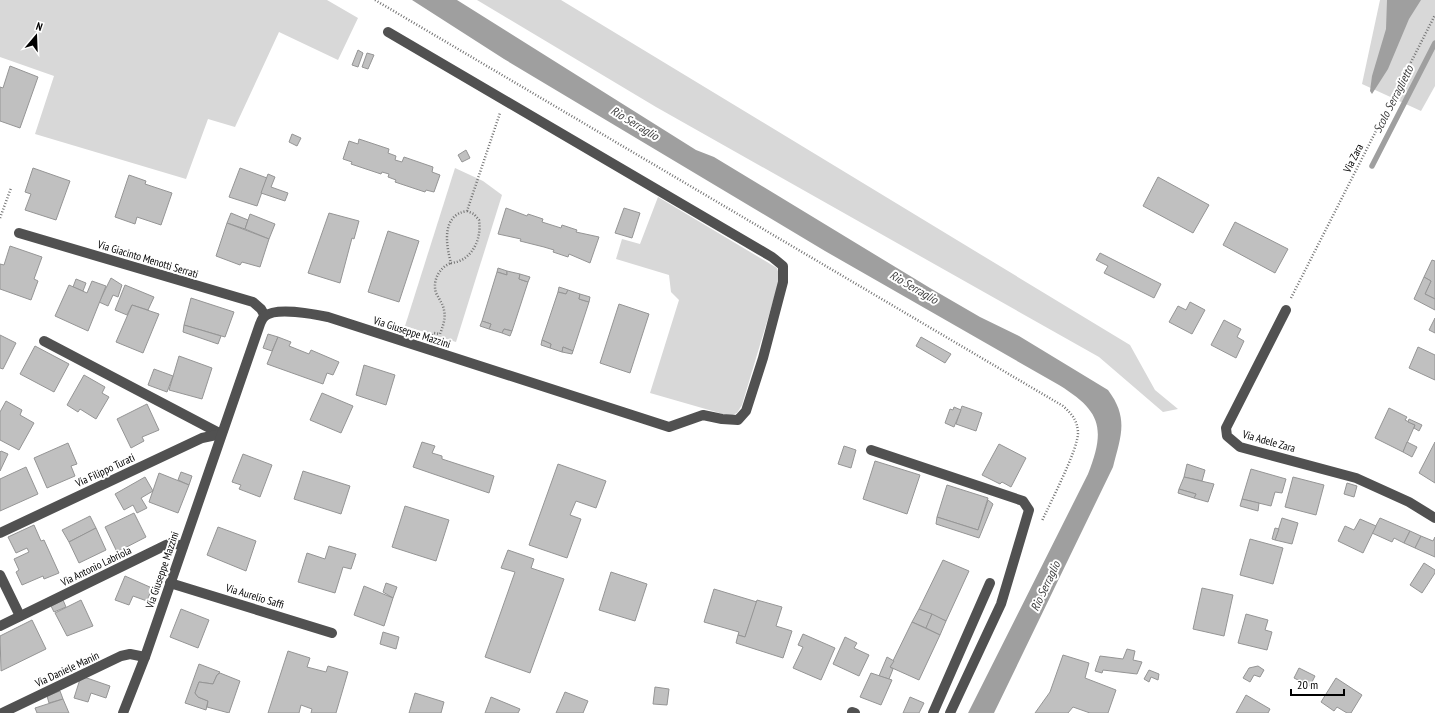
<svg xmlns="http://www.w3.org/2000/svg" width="1435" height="713" font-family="'PT Sans Narrow',sans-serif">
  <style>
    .green { fill: #d8d8d8 }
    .water { fill: #9f9f9f }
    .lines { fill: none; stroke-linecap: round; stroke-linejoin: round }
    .stream { stroke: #9f9f9f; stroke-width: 5.5 }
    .building { fill: #c0c0c0; stroke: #959595 }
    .path { stroke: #737373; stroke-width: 2.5; stroke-dasharray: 1 2; stroke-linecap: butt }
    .minor { stroke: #515151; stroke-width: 10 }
    .labels { text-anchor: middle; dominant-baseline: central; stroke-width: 4; stroke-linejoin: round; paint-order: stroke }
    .street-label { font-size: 11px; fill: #000; stroke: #fff }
    .water-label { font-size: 12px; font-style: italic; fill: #404040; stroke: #fff }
  </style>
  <rect width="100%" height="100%" fill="#fff"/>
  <g class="green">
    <path d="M0 0H327L358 18 338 60 279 32 235 127 208 119 186 179 35 134 54 76 0 57Z"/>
    <path d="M477 0H561L1130 345 1155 390 1178 409 1163 412 1099 357 656 107Z"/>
    <path d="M1380 0H1435V86L1421 111 1362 84Z"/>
    <path d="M455 168 483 181 502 195 456 342 405 326Z"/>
    <path d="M658 197 777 268 780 278 742 405 737 413 730 416 650 393 679 300 671 292 669 275 616 259 622 239 640 244Z"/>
  </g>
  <g class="water">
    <path d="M412 0H457L696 150 714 157 930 288 980 317 1019 336 1108 390C1129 418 1121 436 1113 467L994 713H968L1088 474C1106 428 1101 411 1059 385L825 251 504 59Z"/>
    <path d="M1387 0H1421L1409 19 1388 69 1372 94 1370 91 1372 76 1386 29Z"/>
  </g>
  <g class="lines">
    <path class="stream" d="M1372 166 1435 43"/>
  </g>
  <g class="building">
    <path d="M358 50 363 53 358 67 352 65Z"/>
    <path d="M367 53 374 55 368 69 362 67Z"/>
    <path d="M10 66 38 77 20 128 0 121V87L3 88Z"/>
    <path d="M292 134 301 138 297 146 289 142Z"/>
    <path d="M359 139 389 149 388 153 396 156 395 160 402 162 404 157 433 167 432 172 440 175 434 192 426 190 425 192 395 182 396 180 388 177 389 174 382 172 381 174 351 164 352 162 343 159 349 141 358 144Z"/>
    <path d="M466 150 470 158 462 162 458 155Z"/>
    <path d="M33 168 70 181 56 220 25 210 31 194 25 192Z"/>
    <path d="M240 168 267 178 257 206 229 197Z"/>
    <path d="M268 174 275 177 271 187 288 193 285 201 261 193Z"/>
    <path d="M129 175 146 181 145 184 172 193 161 225 137 217 135 224 115 217Z"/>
    <path d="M1158 177 1209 205 1193 233 1143 206Z"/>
    <path d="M506 208 527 216 528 214 543 219 542 222 561 228 562 225 577 230 576 232 599 237 590 263 569 254 568 257 553 252 554 250 544 247 520 241 521 239 498 234Z"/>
    <path d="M624 208 640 213 632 238 615 233Z"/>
    <path d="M231 213 248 220 245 229 227 223Z"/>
    <path d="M329 213 359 221 354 239 352 238 340 283 308 273Z"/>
    <path d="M250 214 275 224 269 239 245 229Z"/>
    <path d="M1235 222 1288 249 1275 273 1223 245Z"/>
    <path d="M227 223 269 239 260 267 242 262 240 265 216 256Z"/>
    <path d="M388 231 419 241 399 302 368 292Z"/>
    <path d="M10 246 42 257 34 279 38 281 31 300 0 289V264L4 265Z"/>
    <path d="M1100 253 1161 284 1154 298 1104 273 1108 266 1096 260Z"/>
    <path d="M1432 260 1435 261V299L1425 294 1431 281 1424 277Z"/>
    <path d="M498 268 507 271V275L497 272Z"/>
    <path d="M507 271 520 274 519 279 528 282 512 331 504 329 502 333 489 329 491 324 482 321 497 272 507 275Z"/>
    <path d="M520 274 530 277 528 282 519 279Z"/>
    <path d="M1424 277 1431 281 1425 294 1435 299V310L1414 299Z"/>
    <path d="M111 278 122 285 118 297 113 295 108 306 99 302Z"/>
    <path d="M76 279 86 283 83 291 73 287Z"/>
    <path d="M92 281 106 286 88 331 55 316 69 285 87 293Z"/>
    <path d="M125 285 154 297 148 310 132 305 127 315 115 310Z"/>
    <path d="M559 287 568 290 566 294 558 292Z"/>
    <path d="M568 290 580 294 579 299 589 302 573 351 563 347 562 352 550 348 551 344 542 340 558 292 566 294Z"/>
    <path d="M580 294 590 297 589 302 579 299Z"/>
    <path d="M191 298 234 312 225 337 184 325Z"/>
    <path d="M1190 302 1205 310 1192 334 1169 322 1178 306 1186 310Z"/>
    <path d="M619 304 649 314 630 373 600 363Z"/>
    <path d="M132 305 159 314 143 353 116 342Z"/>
    <path d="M1435 318V333L1429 330Z"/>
    <path d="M1224 320 1241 329 1237 337 1244 341 1236 358 1211 345Z"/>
    <path d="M482 321 491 324 489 329 480 326Z"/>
    <path d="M184 325 221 336 218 344 183 332Z"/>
    <path d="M504 329 512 331 510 336 502 333Z"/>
    <path d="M268 334 278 337 272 351 263 348Z"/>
    <path d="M0 335 16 343 3 369 0 368Z"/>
    <path d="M278 337 291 342 289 346 309 354 311 350 339 362 333 375 327 373 323 384 267 364Z"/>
    <path d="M921 337 951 354 945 363 916 346Z"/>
    <path d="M542 340 551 344 550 348 541 345Z"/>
    <path d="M35 346 69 364 54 392 20 374Z"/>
    <path d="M563 347 573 351 572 354 562 352Z"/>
    <path d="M1418 347 1435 355V380L1409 368Z"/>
    <path d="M179 356 212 368 202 399 169 390Z"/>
    <path d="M364 365 395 375 386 405 356 395Z"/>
    <path d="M154 369 173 376 167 392 148 385Z"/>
    <path d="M84 375 105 387 102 393 109 397 96 419 80 409 78 412 67 405Z"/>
    <path d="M322 393 353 406 341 433 310 420Z"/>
    <path d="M6 401 22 410 20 415 34 423 19 450 0 440V412Z"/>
    <path d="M147 404 159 430 142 437 144 441 131 448 117 419Z"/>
    <path d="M962 406 982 413 976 431 956 424Z"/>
    <path d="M954 407 961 410 954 427 945 423 950 409 953 410Z"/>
    <path d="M1389 408 1407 417 1405 420 1415 425 1403 452 1375 438Z"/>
    <path d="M1409 419 1422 425 1419 431 1414 428 1415 425 1408 422Z"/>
    <path d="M422 442 435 446 432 453 442 456V459L494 476 489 493 413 467Z"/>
    <path d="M1407 442 1417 447 1412 457 1403 452Z"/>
    <path d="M1435 442V483L1419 473Z"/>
    <path d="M68 443 77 464 71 466 75 476 47 488 34 458Z"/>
    <path d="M999 444 1026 458 1011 487 1002 482 1000 484 982 475Z"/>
    <path d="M844 446 856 450 851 468 838 464Z"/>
    <path d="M1 451 8 454 0 471V452Z"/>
    <path d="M243 454 272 465 260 497 239 489 241 485 232 482Z"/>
    <path d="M875 461 920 475 907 514 863 499Z"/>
    <path d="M558 464 606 481 596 508 576 501 570 515 581 519 567 558 529 545Z"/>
    <path d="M1187 464 1205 470 1202 481 1184 477Z"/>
    <path d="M26 467 38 494 0 511V479Z"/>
    <path d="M1251 469 1286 479 1282 493 1275 492 1271 506 1242 499Z"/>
    <path d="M303 471 350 486 341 514 294 499Z"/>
    <path d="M181 472 192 476 189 485 178 480Z"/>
    <path d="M159 473 189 485 178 513 149 502Z"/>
    <path d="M145 477 153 491 141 498 147 508 137 513 133 505 124 510 115 494Z"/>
    <path d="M1184 477 1214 484 1208 502 1194 498 1196 494 1179 489Z"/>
    <path d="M1293 477 1324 485 1316 515 1285 507Z"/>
    <path d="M1347 483 1357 486 1354 497 1344 494Z"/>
    <path d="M947 485 988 498 978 530 937 517Z"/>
    <path d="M1179 489 1196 494 1194 498 1178 493Z"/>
    <path d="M1242 499 1259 503 1258 511 1240 506Z"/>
    <path d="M988 500 993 504 979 538 936 524 937 517 978 530Z"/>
    <path d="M405 506 449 520 436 561 392 547Z"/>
    <path d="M134 513 146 537 117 552 105 527Z"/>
    <path d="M90 516 96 528 69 542 62 530Z"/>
    <path d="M1282 518 1298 523 1292 544 1275 540Z"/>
    <path d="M1380 518 1410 531 1404 543 1394 538 1392 542 1372 533Z"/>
    <path d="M1360 519 1376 526 1363 553 1338 541 1345 526 1354 530Z"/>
    <path d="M34 525 41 541 44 540 59 573 44 579 43 576 22 585 16 572 19 570 14 559 29 552 27 548 16 553 8 537Z"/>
    <path d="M218 527 256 541 246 571 207 555Z"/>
    <path d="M96 528 106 550 79 563 69 542Z"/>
    <path d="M1275 528 1279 529 1275 540 1272 539Z"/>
    <path d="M1410 531 1421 536 1415 548 1404 543Z"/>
    <path d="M1421 536 1433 541 1435 537V557L1415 548Z"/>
    <path d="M1250 539 1283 548 1273 584 1240 575Z"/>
    <path d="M329 546 356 554 351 569 343 567 335 593 298 582 307 553 325 559Z"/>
    <path d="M508 550 534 559 531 568 564 579 530 673 485 657 515 572 501 568Z"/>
    <path d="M943 560 969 571 946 621 919 609Z"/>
    <path d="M1424 563 1435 570V573L1422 593 1410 585Z"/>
    <path d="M611 572 647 584 635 621 599 610Z"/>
    <path d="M125 576 152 588 147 601 133 596 129 605 115 600Z"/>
    <path d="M386 583 397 587 393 598 383 592Z"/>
    <path d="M364 586 393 598 384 626 354 615Z"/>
    <path d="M1202 588 1233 595 1224 636 1193 629Z"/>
    <path d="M714 589 757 602 745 637 738 635 739 632 704 622Z"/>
    <path d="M63 600 66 607 54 612 51 606Z"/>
    <path d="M81 600 93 626 67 636 55 613Z"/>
    <path d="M757 600 782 607 776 626 792 631 783 658 736 643 738 635 745 637Z"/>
    <path d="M181 609 209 620 198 648 170 637Z"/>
    <path d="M919 609 932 614 926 628 912 622Z"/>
    <path d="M932 614 946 621 940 635 926 628Z"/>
    <path d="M1246 614 1268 620 1265 630 1272 632 1267 650 1238 643Z"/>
    <path d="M32 620 46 649 1 671 0 636Z"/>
    <path d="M912 622 940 635 919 680 890 667Z"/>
    <path d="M383 632 399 637 396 649 380 644Z"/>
    <path d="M803 634 835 648 821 680 793 668 803 647 798 645Z"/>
    <path d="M845 637 857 643 854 648 869 655 859 676 833 664Z"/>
    <path d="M1127 649 1135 651 1133 660 1142 662 1137 674 1103 670 1102 673 1095 671 1100 656 1123 659Z"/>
    <path d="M288 651 310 658 307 667 326 672 328 666 348 672 336 713H311L312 709 301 705 299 713H268Z"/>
    <path d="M1063 655 1089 663 1085 678 1116 690 1108 713H1090L1073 707 1068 713H1035L1050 692Z"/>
    <path d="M887 657 894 661 890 667 893 669 889 679 879 676Z"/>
    <path d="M199 664 220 672 217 675 213 684 199 682 195 693 198 697 208 701 206 710 185 703Z"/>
    <path d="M1258 666 1264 670 1260 677 1254 675 1250 682 1243 678 1249 668Z"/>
    <path d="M1299 668 1315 676 1310 686 1294 678Z"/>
    <path d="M1149 670 1159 674 1158 680 1151 677 1149 682 1144 679Z"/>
    <path d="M220 673 240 681 229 713 207 707 208 701 198 697 195 693 199 682 213 684 217 675Z"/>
    <path d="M871 673 892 680 881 705 860 697Z"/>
    <path d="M81 676 110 686 106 698 91 693 88 702 74 698Z"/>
    <path d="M1336 678 1362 695 1351 713H1347L1337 707 1334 711 1321 702Z"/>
    <path d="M655 687 669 689 667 705 653 704Z"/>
    <path d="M60 691 63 699 49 703 47 696Z"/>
    <path d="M565 692 588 701 583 713H556Z"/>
    <path d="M415 693 444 702 441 713H409Z"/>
    <path d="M1246 695 1270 709 1268 713H1236Z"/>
    <path d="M491 697 520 709 518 713H485Z"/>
    <path d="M910 697 924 703 919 713H903Z"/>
    <path d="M63 699 69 713H37L35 708Z"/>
  </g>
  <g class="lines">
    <g class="path">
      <path d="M375 0 1063 406C1072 414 1077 420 1078 432 1079 448 1050 503 1042 521"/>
      <path d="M467 211 474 214 479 220C482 239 472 261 451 263 446 245 441 215 467 211L500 113"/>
      <path d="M0 218 11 188"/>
      <path d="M1291 298 1435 15"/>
      <path d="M432 335 434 333 440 334C443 326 446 318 444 310 443 304 439 299 436 293 432 280 440 267 451 263"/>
    </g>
    <g class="minor">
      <path d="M19 233 253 302 261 309 265 316"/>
      <path d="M1286 310 1226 428 1227 436 1240 447 1356 478 1409 502 1435 518"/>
      <path d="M44 341 221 434"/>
      <path d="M871 450 1023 501 1029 510 1001 604 950 713"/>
      <path d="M0 533 202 438 221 434"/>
      <path d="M0 575 20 616"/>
      <path d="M170 583 332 633"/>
      <path d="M0 626 166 545 172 543 183 546"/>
      <path d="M852 712 855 713"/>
      <path d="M2 713 121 656 130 654 145 657"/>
      <path d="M123 713 145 657 260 324C261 322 262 318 265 316 276 307 314 314 328 317L669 427 703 415 722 419 738 420 746 411 763 358 783 282V266L772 257 388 32"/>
      <path d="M933 713 990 583"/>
    </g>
  </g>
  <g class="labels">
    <g class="street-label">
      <text transform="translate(1353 158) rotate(-63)">Via Zara</text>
      <text transform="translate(148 259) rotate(17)">Via Giacinto Menotti Serrati</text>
      <text transform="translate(412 332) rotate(18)">Via Giuseppe Mazzini</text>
      <text transform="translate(1269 441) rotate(16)">Via Adele Zara</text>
      <text transform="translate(105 470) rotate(-25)">Via Filippo Turati</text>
      <text transform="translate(96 566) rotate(-26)">Via Antonio Labriola</text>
      <text transform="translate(162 570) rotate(-71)">Via Giuseppe Mazzini</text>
      <text transform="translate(255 596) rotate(17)">Via Aurelio Saffi</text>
      <text transform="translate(67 669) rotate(-25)">Via Daniele Manin</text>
    </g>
    <g class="water-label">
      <text transform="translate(1393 99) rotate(-63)">Scolo Serraglietto</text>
      <text transform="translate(635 123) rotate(31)">Rio Serraglio</text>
      <text transform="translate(914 287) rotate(30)">Rio Serraglio</text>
      <text transform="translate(1045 586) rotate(-65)">Rio Serraglio</text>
    </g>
  </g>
  <g transform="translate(36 36) rotate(19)" stroke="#ffffff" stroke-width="3" paint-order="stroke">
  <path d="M0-3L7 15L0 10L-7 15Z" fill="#000000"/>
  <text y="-6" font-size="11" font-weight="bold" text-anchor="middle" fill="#000000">N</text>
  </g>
  <path d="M1291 689v6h53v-6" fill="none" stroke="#000000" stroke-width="2"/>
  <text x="1297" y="689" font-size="12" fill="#000000" stroke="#ffffff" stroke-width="3" paint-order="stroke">20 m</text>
</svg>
